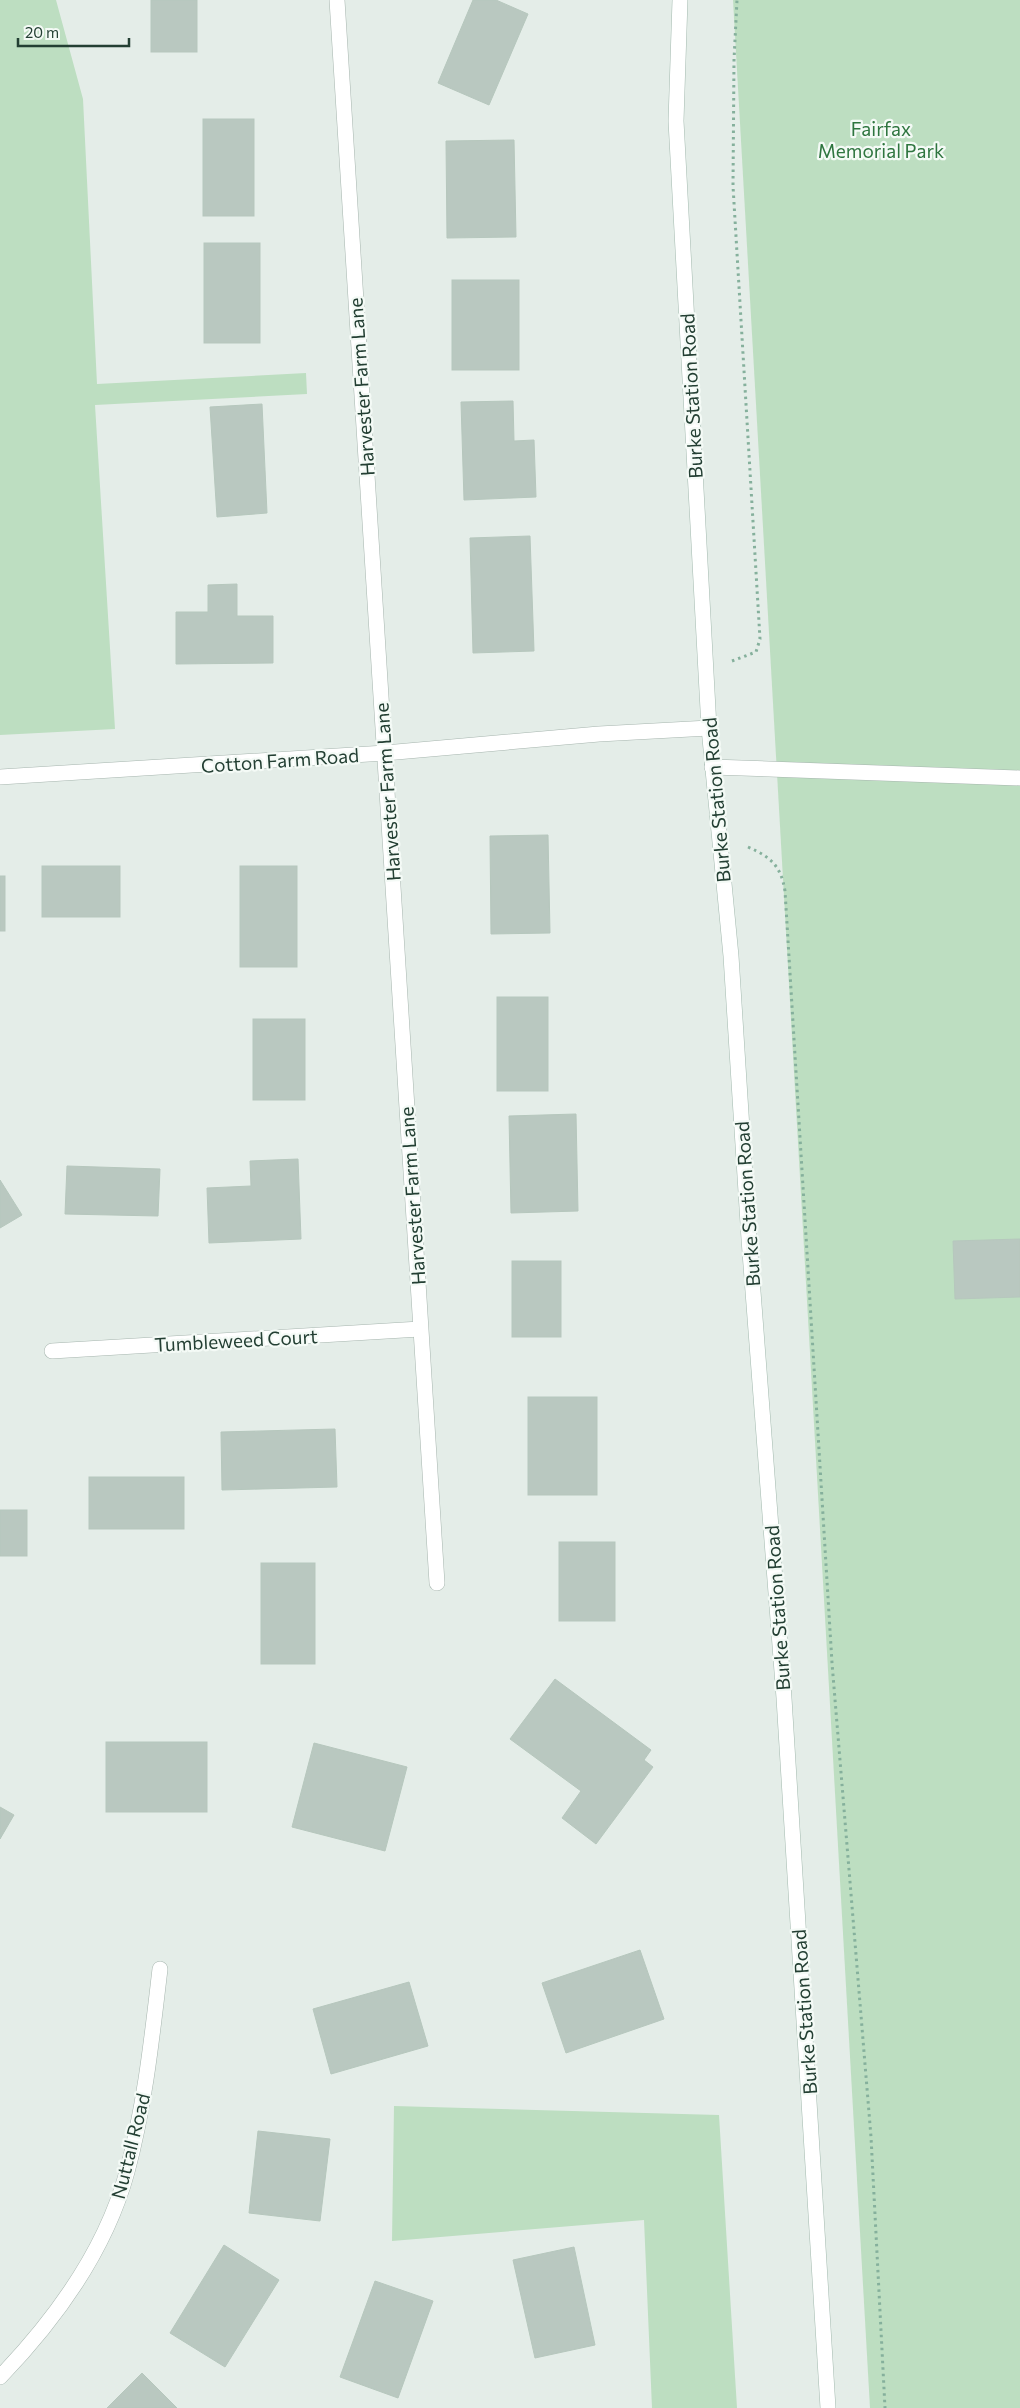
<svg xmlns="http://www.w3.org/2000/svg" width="1020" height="2408" font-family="Commissioner,sans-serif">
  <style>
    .green { fill: #bddec1 }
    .building { fill: #b9c8c0; stroke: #b6c7bd }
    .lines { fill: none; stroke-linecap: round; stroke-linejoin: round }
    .lane-casing { stroke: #a6b5ae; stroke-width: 16 }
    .street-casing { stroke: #a6b5ae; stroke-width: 16 }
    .secondary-casing { stroke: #a2b9ae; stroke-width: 16 }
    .path { stroke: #85b09c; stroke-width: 3; stroke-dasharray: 2.5 4; stroke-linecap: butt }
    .lane { stroke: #fff; stroke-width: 15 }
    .street { stroke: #fff; stroke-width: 15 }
    .secondary { stroke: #fff; stroke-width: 15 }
    .labels { text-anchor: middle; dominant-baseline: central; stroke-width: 4.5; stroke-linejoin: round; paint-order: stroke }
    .park-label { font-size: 19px; fill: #2e753f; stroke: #f4faf6 }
    .street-label { font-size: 19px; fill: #233f33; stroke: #f4faf6 }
  </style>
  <rect width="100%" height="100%" fill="#e4ede8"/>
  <g class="green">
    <path d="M0 0H56L83 99 97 384 306 373 307 394 95 405 115 729 0 735Z"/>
    <path d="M733 0H1020V2408H870Z"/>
    <path d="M394 2106 719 2115 737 2408H652L644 2220 392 2241Z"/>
  </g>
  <g class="building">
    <rect x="151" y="0" width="46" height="52"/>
    <path d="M473 0H496L528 14 489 105 438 83Z"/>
    <rect x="203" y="119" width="51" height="97"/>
    <path d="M514 140 516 237 447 238 446 141Z"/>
    <rect x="204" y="243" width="56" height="100"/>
    <rect x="452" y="280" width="67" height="90"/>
    <path d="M513 401 514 441 534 440 536 497 464 500 461 402Z"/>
    <path d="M262 404 267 513 217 517 210 407Z"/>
    <path d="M530 536 534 651 473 653 470 538Z"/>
    <path d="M237 584V616H273V663L176 664V612H208V585Z"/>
    <path d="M548 835 550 933 491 934 490 836Z"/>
    <rect x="42" y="866" width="78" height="51"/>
    <rect x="240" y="866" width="57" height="101"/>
    <rect x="0" y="876" width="5" height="55"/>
    <rect x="497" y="997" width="51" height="94"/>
    <rect x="253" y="1019" width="52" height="81"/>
    <path d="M576 1114 578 1211 511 1213 509 1116Z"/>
    <path d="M298 1159 301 1239 209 1243 207 1188 251 1186 250 1161Z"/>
    <path d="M67 1166 160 1169 158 1216 65 1214Z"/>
    <path d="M0 1180 22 1215 0 1228Z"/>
    <path d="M1020 1239V1297L955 1299 953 1241Z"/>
    <rect x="512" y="1261" width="49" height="76"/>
    <rect x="528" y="1397" width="69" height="98"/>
    <path d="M335 1429 337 1487 222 1490 221 1432Z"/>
    <rect x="89" y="1477" width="95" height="52"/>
    <rect x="0" y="1510" width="27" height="46"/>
    <rect x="559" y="1542" width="56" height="79"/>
    <rect x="261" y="1563" width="54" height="101"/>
    <path d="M555 1679 651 1750 644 1760 653 1767 596 1844 562 1818 581 1791 510 1739Z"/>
    <rect x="106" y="1742" width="101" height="70"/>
    <path d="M314 1743 407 1767 385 1851 292 1827Z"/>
    <path d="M0 1807 14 1815 0 1839Z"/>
    <path d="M640 1950 664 2019 566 2053 542 1983Z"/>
    <path d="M409 1982 428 2046 331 2074 313 2009Z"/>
    <path d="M258 2131 330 2139 320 2221 249 2213Z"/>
    <path d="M224 2245 279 2280 225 2367 170 2333Z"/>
    <path d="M574 2247 595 2345 535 2358 513 2260Z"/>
    <path d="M375 2281 433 2301 398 2398 340 2377Z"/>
    <path d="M142 2373 177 2408H107Z"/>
  </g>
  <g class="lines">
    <g class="lane-casing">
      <path id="lane" d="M712 767 1020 778"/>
    </g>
    <g class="street-casing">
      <g id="street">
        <path d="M337 0 437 1583"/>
        <path d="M0 777 385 753 599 734 709 728"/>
        <path d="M52 1351 420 1329"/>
        <path d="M0 2377C55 2320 106 2249 127 2172 145 2105 152 2037 160 1969"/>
      </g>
    </g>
    <g class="secondary-casing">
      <path id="secondary" d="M680 0 676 121 709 728 731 956 749 1239 784 1698 828 2408"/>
    </g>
    <g class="path">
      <path d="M732 661 756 652 760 639 733 186 734 60 737 0"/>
      <path d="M748 847C771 857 781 866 785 891L832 1663 871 2137 885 2408"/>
    </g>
    <use href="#lane" class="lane"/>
    <use href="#street" class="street"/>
    <use href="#secondary" class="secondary"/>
  </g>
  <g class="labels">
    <g class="park-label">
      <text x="881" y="128">Fairfax<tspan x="881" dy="22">Memorial Park</tspan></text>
    </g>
    <g class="street-label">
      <text transform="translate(361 387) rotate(-94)">Harvester Farm Lane</text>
      <text transform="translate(691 396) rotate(-93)">Burke Station Road</text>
      <text transform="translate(280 760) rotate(-4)">Cotton Farm Road</text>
      <text transform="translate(387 792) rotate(-94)">Harvester Farm Lane</text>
      <text transform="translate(716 800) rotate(-95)">Burke Station Road</text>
      <text transform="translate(412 1196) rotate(-94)">Harvester Farm Lane</text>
      <text transform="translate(747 1204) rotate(-94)">Burke Station Road</text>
      <text transform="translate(236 1340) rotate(-3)">Tumbleweed Court</text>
      <text transform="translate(777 1608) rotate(-94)">Burke Station Road</text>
      <text transform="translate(804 2012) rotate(-94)">Burke Station Road</text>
      <text transform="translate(130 2146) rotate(-76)">Nuttall Road</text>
    </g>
  </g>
  <path d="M18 38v8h111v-8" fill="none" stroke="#233f33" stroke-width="2.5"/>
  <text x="25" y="38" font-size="15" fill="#233f33" stroke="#f4faf6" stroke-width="4" paint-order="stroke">20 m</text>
</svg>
